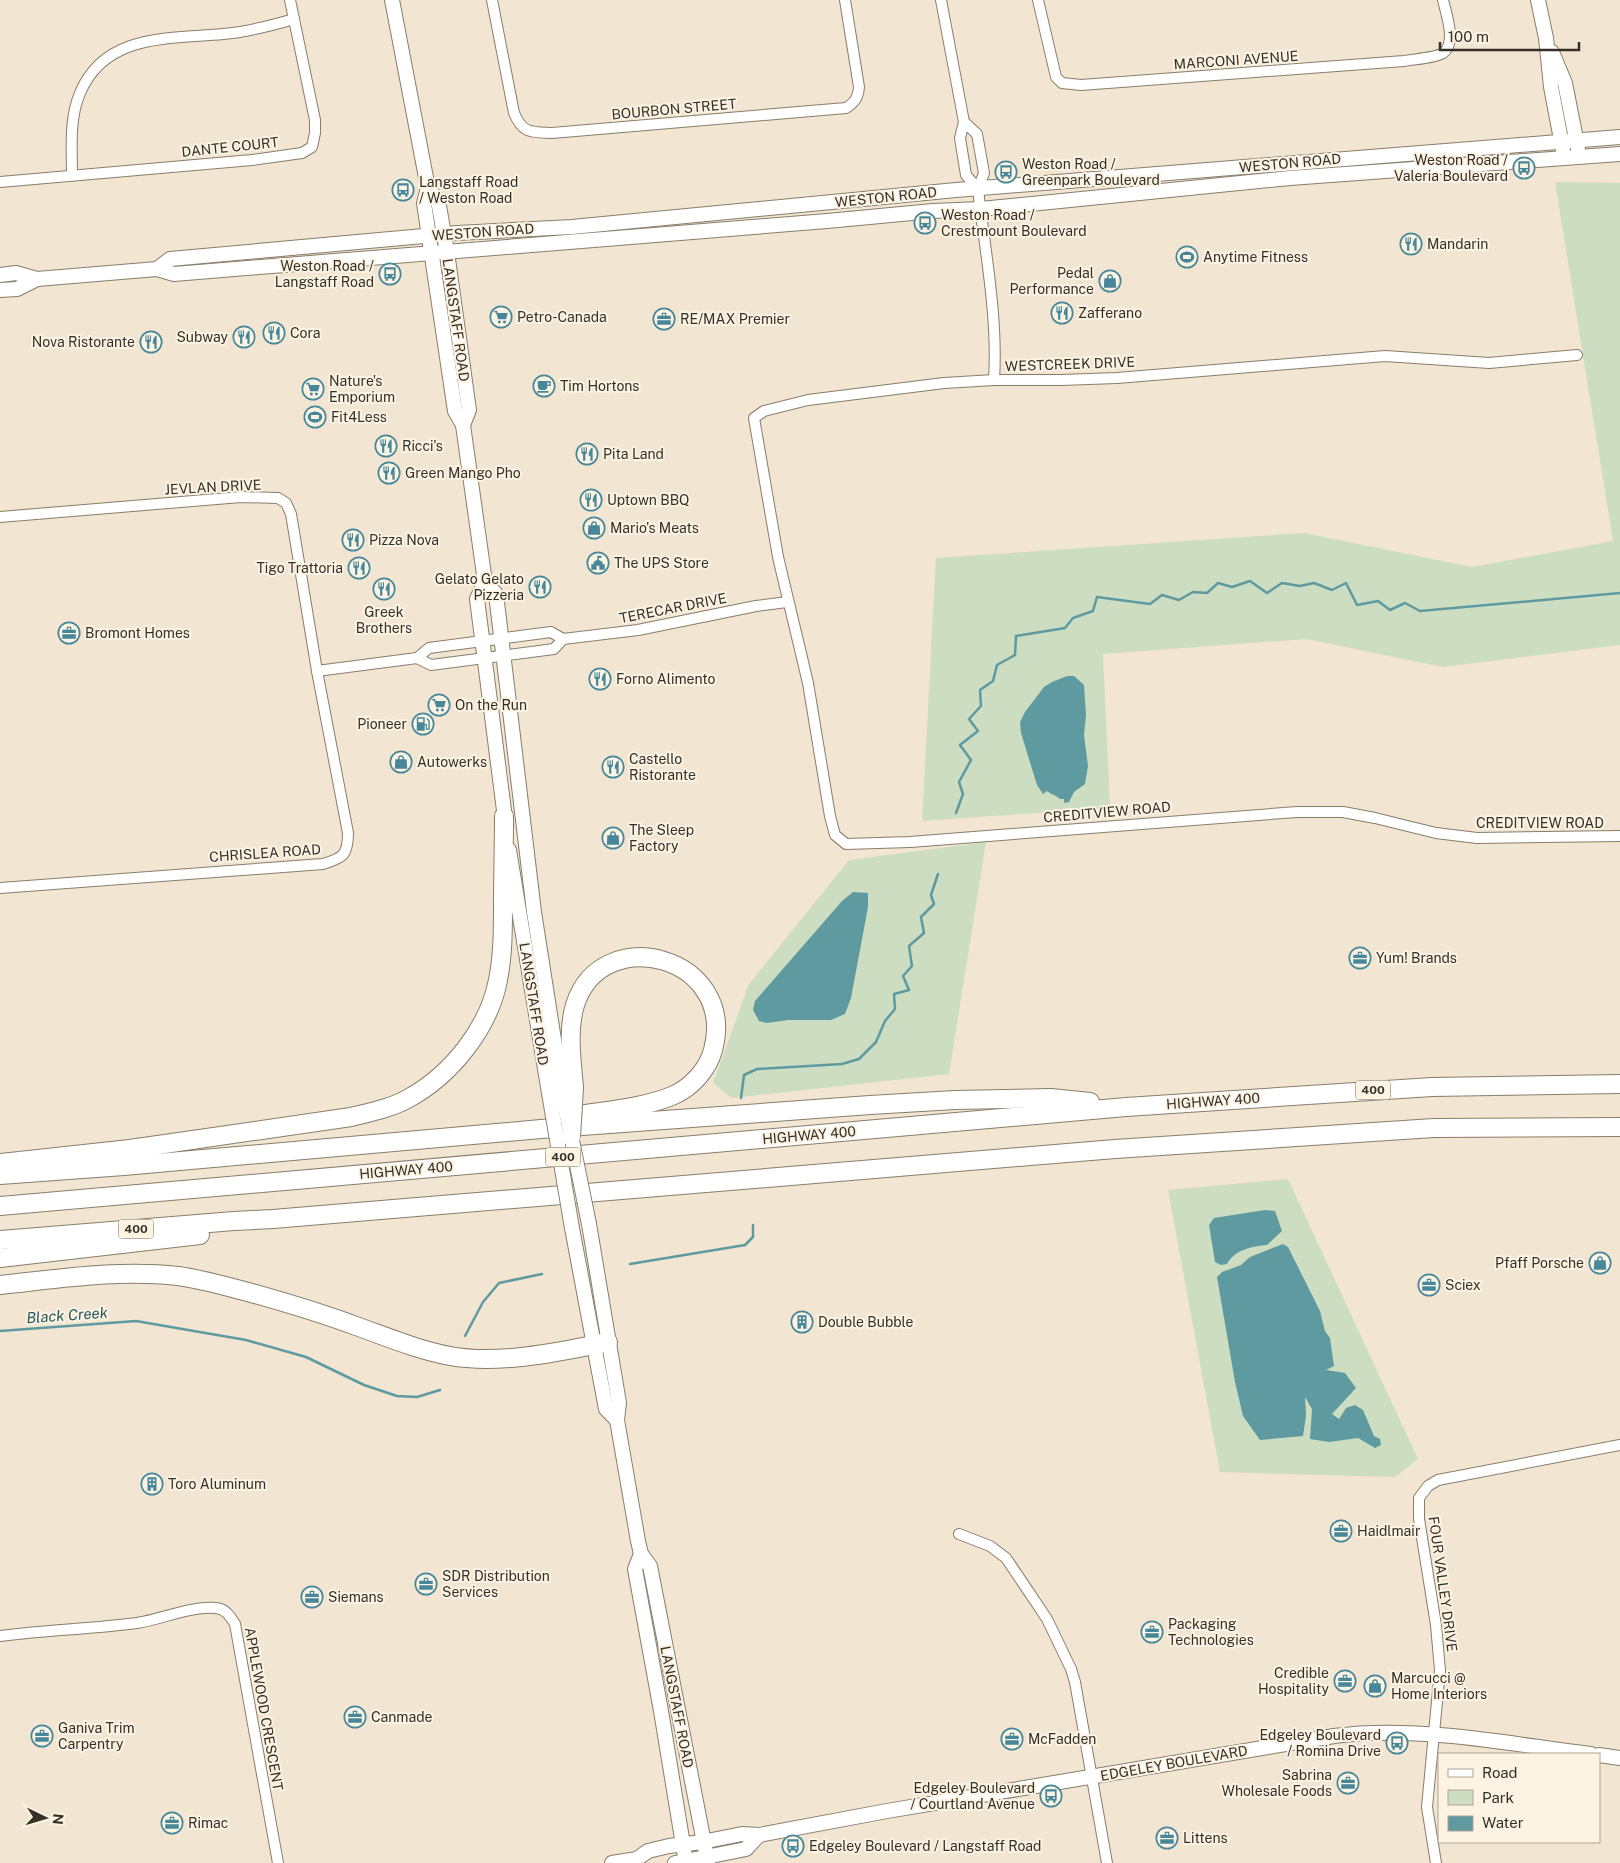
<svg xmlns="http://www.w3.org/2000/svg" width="1620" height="1863" font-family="'Public Sans',sans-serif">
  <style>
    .green { fill: #cdddc2 }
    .water { fill: #5e9a9f }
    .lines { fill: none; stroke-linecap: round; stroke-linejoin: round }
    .stream { stroke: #5e9a9f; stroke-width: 2.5 }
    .street-casing { stroke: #897d6b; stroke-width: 12 }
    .secondary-casing { stroke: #897d6b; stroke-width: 16 }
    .highway-casing { stroke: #897d6b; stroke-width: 20 }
    .street { stroke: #fff; stroke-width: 10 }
    .secondary { stroke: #fff; stroke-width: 14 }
    .highway { stroke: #fff; stroke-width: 18 }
    .secondary-bridge-casing { stroke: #897d6b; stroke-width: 16; stroke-linecap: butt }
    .highway-bridge-casing { stroke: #897d6b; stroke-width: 20; stroke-linecap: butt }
    .secondary-bridge { stroke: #fff; stroke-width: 14 }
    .highway-bridge { stroke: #fff; stroke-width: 18 }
    .labels { text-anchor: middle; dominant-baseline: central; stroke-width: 4; stroke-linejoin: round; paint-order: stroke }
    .shield { fill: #fdf3e3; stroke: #706a60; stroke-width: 1 }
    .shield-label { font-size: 12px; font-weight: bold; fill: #343028 }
    .street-label { font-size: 14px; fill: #343028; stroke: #fdf3e3 }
    .poi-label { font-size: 14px; fill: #343028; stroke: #fdf3e3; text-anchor: start }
    .water-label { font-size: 15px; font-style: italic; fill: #22575b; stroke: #fdf3e3 }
  </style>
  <rect width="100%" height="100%" fill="#f2e5d2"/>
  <g class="green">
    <path d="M1555 182 1620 183V645L1443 667 1306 639 1103 654 1110 808 922 821 936 558 1304 533 1472 567 1613 541Z"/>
    <path d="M986 842 949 1074 732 1098 713 1083 749 984 849 860Z"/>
    <path d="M1288 1179 1418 1459 1395 1477 1220 1472 1168 1190Z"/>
  </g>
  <g class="water">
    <path d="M1067 676H1074L1084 685 1086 715 1084 735 1088 766 1085 784 1074 792 1069 802 1064 803V799H1060C1056 795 1052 795 1047 791L1043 794 1037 785 1021 733 1020 722 1025 712 1044 687 1052 682Z"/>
    <path d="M853 892 868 893V907L851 998 845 1014 831 1020H788L767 1023 759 1021 753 1010 755 1001 842 901Z"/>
    <path d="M1265 1210 1275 1211 1282 1231 1267 1245C1253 1246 1234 1250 1227 1264L1221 1265 1215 1262 1209 1225 1214 1218Z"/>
    <path d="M1283 1244 1288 1247 1320 1311 1325 1331 1330 1338 1334 1366 1326 1370 1345 1373 1356 1388 1332 1414 1339 1419 1346 1408 1355 1405 1363 1410 1374 1436 1380 1439 1381 1445 1375 1448 1358 1438 1329 1442 1310 1439 1312 1409 1305 1397 1306 1416 1303 1436 1260 1440 1243 1416 1235 1382 1217 1277 1222 1272 1241 1265 1250 1257Z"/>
  </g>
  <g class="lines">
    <g class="stream">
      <path d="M956 813 963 794 959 782 971 760 960 745 978 731 969 719 981 706 980 690 993 681 997 665 1015 655 1016 636 1065 628 1073 618 1093 611 1097 597 1150 604 1162 595 1179 600 1193 592 1207 593 1218 583 1232 587 1250 581 1267 593 1282 583 1300 586 1314 583 1332 590 1346 583 1357 605 1378 601 1390 610 1405 603 1420 611 1620 593"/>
      <path d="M741 1098 744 1075 757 1069 842 1064 859 1059 876 1042 885 1021 895 1009 894 994 909 990 903 976 912 966 909 946 924 933 921 917 934 904 931 895 938 874"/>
      <path d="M630 1264 745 1245 753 1237V1225"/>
      <path d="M0 1331 136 1321 246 1340 306 1357 364 1385 397 1396 417 1397 440 1390"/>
      <path d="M465 1336 483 1302 499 1283 542 1274"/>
    </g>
    <g class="street-casing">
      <g id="street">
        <path d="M492 0 514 113C523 134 531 132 552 133L846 108C855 102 858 98 859 87L845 0"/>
        <path d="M941 0 964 122 960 138 966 175 978 189"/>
        <path d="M1038 0 1056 77 1062 83 1081 85 1404 61C1414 59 1436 58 1443 53 1457 44 1446 13 1443 0"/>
        <path d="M964 122 977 134 984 173 978 189C985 252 998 316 994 380"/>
        <path d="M72 176C72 148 69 119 80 93 105 33 170 39 223 34 247 32 270 26 294 19"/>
        <path d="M0 182 252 160 302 153 312 147 315 133V120L290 0"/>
        <path d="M1577 355 1489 363 1385 356 1117 378 1061 380H994L944 383 808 400 764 411 754 418 778 557 808 683 830 816 835 835 846 844 910 842 1297 812H1343L1375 818 1436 833 1477 838 1620 836"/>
        <path d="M0 517 241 497 278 498 286 503 291 514 317 671 348 833C348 855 343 858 323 864L0 888"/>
        <path d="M417 658 431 665 554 649 563 639"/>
        <path d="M317 671 417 658 429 648 551 632 563 639 638 630 756 606 787 602"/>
        <path d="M959 1534 990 1546 1006 1558 1047 1619 1071 1669 1075 1682 1107 1863"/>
        <path d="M0 1636C46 1630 91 1629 137 1623 163 1619 189 1606 216 1608 226 1609 230 1616 235 1624L278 1863"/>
        <path d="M1436 1863 1427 1807 1440 1670 1436 1625 1419 1519V1498L1428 1486 1438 1480 1620 1445"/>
      </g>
    </g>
    <g class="secondary-casing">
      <g id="secondary">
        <path d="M392 0 428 188 424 203 455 411 463 425 485 582 477 599 506 826"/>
        <path d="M1538 0 1546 38 1551 87 1563 150"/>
        <path d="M1552 52 1565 83 1578 149"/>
        <path d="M428 188 438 200 447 252 469 410 463 425"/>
        <path d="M157 269 170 259 457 233 572 227 956 190 1620 137"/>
        <path d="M0 275 16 273 37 279 157 269 174 274 827 221 933 211 981 209 1290 178 1620 154"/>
        <path d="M0 290 17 289 37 279"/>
        <path d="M485 582 496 594 534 912 562 1091"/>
        <path d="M509 850 549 1093"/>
        <path d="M589 1224 619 1403 617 1420 638 1541 641 1554 650 1566 708 1863"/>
        <path d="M572 1228 606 1409 617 1420"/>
        <path d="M641 1554 635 1569 661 1711 686 1863"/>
        <path d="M1599 1755 1620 1758"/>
        <path d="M612 1863 637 1859 648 1851 669 1846 702 1842 742 1834 759 1835 887 1811 1334 1736C1417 1725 1508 1744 1591 1754"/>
        <path d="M675 1863 746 1849 759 1835"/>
      </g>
    </g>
    <g class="highway-casing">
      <g id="highway">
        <path d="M574 1116C603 1111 648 1107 674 1095 692 1087 708 1069 713 1050 738 957 602 920 575 1005 567 1032 572 1061 574 1088"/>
        <path d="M0 1163 130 1149 351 1117C371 1112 392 1108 409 1098 451 1075 489 1028 498 980 503 955 503 929 503 904 503 875 504 846 504 816"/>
        <path d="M0 1175 124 1166 541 1129 870 1105 955 1100 1051 1098 1090 1102"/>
        <path d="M0 1206 1126 1107 1432 1087 1620 1084"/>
        <path d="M0 1240 234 1221 273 1219 1115 1149 1434 1128 1620 1127"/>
        <path d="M0 1258 200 1235"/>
        <path d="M0 1285C58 1279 119 1269 178 1276 201 1279 225 1286 248 1292 284 1302 321 1313 356 1326 387 1337 418 1350 450 1356 499 1365 559 1352 608 1342"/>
      </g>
    </g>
    <use href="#street" class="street"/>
    <use href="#secondary" class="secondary"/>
    <use href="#highway" class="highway"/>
    <g class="secondary-bridge-casing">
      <g id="secondary-bridge">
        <path d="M562 1091 589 1224"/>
        <path d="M549 1093 572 1228"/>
      </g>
    </g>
    <g class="highway-bridge-casing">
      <path id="highway-bridge" d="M571 1137 574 1088"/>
    </g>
    <use href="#secondary-bridge" class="secondary-bridge"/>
    <use href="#highway-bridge" class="highway-bridge"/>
  </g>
  <defs>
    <g id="bus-ring" transform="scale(1.125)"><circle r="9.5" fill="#fdf3e3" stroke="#46879a" stroke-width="1.5"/><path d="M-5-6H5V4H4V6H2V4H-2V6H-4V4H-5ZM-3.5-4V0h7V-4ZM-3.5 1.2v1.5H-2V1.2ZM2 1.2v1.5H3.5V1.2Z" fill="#46879a"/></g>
    <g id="restaurant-ring" transform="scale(1.125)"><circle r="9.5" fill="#fdf3e3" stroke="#46879a" stroke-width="1.5"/><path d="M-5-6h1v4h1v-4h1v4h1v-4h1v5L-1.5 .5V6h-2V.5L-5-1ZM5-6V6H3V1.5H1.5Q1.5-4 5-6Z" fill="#46879a"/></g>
    <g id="stadium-ring" transform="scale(1.125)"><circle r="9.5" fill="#fdf3e3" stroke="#46879a" stroke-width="1.5"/><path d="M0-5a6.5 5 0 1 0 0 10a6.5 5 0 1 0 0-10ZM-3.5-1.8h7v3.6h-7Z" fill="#46879a"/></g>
    <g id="shop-ring" transform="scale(1.125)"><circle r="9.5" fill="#fdf3e3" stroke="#46879a" stroke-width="1.5"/><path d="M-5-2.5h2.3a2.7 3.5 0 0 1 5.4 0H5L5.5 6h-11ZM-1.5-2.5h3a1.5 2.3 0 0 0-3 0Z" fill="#46879a"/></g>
    <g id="supermarket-ring" transform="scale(1.125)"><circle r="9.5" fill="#fdf3e3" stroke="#46879a" stroke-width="1.5"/><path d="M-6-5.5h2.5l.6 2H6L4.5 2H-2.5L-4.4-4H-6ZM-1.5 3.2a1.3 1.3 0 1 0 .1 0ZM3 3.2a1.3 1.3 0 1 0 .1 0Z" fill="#46879a"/></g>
    <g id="office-ring" transform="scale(1.125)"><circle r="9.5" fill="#fdf3e3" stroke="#46879a" stroke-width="1.5"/><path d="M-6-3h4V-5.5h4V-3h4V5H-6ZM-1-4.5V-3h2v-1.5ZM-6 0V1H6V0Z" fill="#46879a"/></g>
    <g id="cafe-ring" transform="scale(1.125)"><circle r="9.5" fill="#fdf3e3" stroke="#46879a" stroke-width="1.5"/><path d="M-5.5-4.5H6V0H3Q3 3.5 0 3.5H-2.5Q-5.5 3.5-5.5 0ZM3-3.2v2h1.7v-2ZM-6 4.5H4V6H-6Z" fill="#46879a"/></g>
    <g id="civic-ring" transform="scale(1.125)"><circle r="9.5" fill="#fdf3e3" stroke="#46879a" stroke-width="1.5"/><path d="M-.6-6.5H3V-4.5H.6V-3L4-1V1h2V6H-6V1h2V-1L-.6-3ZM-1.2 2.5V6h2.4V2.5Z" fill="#46879a"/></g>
    <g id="fuel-ring" transform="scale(1.125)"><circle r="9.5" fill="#fdf3e3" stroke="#46879a" stroke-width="1.5"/><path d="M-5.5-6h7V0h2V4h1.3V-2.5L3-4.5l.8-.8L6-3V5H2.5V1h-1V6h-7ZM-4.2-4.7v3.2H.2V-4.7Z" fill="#46879a"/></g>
    <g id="building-ring" transform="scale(1.125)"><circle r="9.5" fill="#fdf3e3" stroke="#46879a" stroke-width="1.5"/><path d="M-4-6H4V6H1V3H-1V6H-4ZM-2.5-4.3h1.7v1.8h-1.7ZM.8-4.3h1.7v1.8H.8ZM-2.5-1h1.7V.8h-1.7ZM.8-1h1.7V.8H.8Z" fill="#46879a"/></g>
  </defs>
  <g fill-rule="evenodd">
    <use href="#bus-ring" x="1524" y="168"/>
    <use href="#bus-ring" x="1006" y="172"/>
    <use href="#bus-ring" x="403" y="190"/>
    <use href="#bus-ring" x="925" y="223"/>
    <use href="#restaurant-ring" x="1411" y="244"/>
    <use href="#stadium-ring" x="1187" y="257"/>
    <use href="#bus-ring" x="390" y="274"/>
    <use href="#shop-ring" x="1110" y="281"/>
    <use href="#restaurant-ring" x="1062" y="313"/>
    <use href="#supermarket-ring" x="501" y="317"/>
    <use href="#office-ring" x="664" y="319"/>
    <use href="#restaurant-ring" x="274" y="333"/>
    <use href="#restaurant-ring" x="244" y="337"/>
    <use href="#restaurant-ring" x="151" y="342"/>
    <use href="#cafe-ring" x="544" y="386"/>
    <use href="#supermarket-ring" x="313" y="389"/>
    <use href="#stadium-ring" x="315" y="417"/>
    <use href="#restaurant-ring" x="386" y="446"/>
    <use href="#restaurant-ring" x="587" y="454"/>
    <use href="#restaurant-ring" x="389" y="473"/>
    <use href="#restaurant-ring" x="591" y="500"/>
    <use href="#shop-ring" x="594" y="528"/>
    <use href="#restaurant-ring" x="353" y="540"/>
    <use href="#civic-ring" x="598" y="563"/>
    <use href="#restaurant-ring" x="359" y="568"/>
    <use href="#restaurant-ring" x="540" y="587"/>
    <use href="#restaurant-ring" x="384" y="589"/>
    <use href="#office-ring" x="69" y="633"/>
    <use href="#restaurant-ring" x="600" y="679"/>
    <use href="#supermarket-ring" x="439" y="705"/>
    <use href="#fuel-ring" x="423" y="724"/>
    <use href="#shop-ring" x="401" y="762"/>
    <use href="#restaurant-ring" x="613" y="767"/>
    <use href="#shop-ring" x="613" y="838"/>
    <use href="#office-ring" x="1360" y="958"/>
    <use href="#shop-ring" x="1600" y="1263"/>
    <use href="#office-ring" x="1429" y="1285"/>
    <use href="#building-ring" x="802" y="1322"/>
    <use href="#building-ring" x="152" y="1484"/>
    <use href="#office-ring" x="1341" y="1531"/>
    <use href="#office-ring" x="426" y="1584"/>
    <use href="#office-ring" x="312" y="1597"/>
    <use href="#office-ring" x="1152" y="1632"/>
    <use href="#office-ring" x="1345" y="1681"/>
    <use href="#shop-ring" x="1375" y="1686"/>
    <use href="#office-ring" x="355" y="1717"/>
    <use href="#office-ring" x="42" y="1736"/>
    <use href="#office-ring" x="1012" y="1739"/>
    <use href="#bus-ring" x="1397" y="1743"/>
    <use href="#office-ring" x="1348" y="1783"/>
    <use href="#bus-ring" x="1051" y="1796"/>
    <use href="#office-ring" x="172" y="1823"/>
    <use href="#office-ring" x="1167" y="1838"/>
    <use href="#bus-ring" x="793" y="1846"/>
  </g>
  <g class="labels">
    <g class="shield">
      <rect x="1355.5" y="1080.5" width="35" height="19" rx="4"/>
      <rect x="545.5" y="1147.5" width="35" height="19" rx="4"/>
      <rect x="118.5" y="1219.5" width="35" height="19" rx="4"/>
    </g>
    <g class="shield-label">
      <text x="1373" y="1090">400</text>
      <text x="563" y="1157">400</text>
      <text x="136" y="1229">400</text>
    </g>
    <g class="street-label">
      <text transform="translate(1236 60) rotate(-4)">MARCONI AVENUE</text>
      <text transform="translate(674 109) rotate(-5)">BOURBON STREET</text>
      <text transform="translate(230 147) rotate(-6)">DANTE COURT</text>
      <text transform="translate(1290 163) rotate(-5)">WESTON ROAD</text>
      <text transform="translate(886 197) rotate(-6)">WESTON ROAD</text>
      <text transform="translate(483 232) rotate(-4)">WESTON ROAD</text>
      <text transform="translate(456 320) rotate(82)">LANGSTAFF ROAD</text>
      <text transform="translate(1070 364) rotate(-2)">WESTCREEK DRIVE</text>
      <text transform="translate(213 487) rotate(-3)">JEVLAN DRIVE</text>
      <text transform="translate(673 608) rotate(-11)">TERECAR DRIVE</text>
      <text transform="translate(1107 812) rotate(-5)">CREDITVIEW ROAD</text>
      <text x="1540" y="823">CREDITVIEW ROAD</text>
      <text transform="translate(265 853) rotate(-4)">CHRISLEA ROAD</text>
      <text transform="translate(534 1004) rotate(81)">LANGSTAFF ROAD</text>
      <text transform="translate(1213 1101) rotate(-4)">HIGHWAY 400</text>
      <text transform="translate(809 1135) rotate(-5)">HIGHWAY 400</text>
      <text transform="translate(406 1170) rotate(-5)">HIGHWAY 400</text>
      <text transform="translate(1443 1584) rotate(82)">FOUR VALLEY DRIVE</text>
      <text transform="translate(677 1707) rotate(79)">LANGSTAFF ROAD</text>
      <text transform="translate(264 1709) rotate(80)">APPLEWOOD CRESCENT</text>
      <text transform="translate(1174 1763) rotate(-10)">EDGELEY BOULEVARD</text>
    </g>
    <g class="poi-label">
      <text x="1508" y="160" text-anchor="end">Weston Road /<tspan x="1508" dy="16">Valeria Boulevard</tspan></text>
      <text x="1022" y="164">Weston Road /<tspan x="1022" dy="16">Greenpark Boulevard</tspan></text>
      <text x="419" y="182">Langstaff Road<tspan x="419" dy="16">/ Weston Road</tspan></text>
      <text x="941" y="215">Weston Road /<tspan x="941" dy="16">Crestmount Boulevard</tspan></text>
      <text x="1427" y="244">Mandarin</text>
      <text x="1203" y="257">Anytime Fitness</text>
      <text x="374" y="266" text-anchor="end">Weston Road /<tspan x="374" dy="16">Langstaff Road</tspan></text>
      <text x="1094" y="273" text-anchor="end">Pedal<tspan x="1094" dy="16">Performance</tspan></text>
      <text x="1078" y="313">Zafferano</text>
      <text x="517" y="317">Petro-Canada</text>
      <text x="680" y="319">RE/MAX Premier</text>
      <text x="290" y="333">Cora</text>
      <text x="228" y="337" text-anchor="end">Subway</text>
      <text x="135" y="342" text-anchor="end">Nova Ristorante</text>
      <text x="329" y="381">Nature's<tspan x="329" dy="16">Emporium</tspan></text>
      <text x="560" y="386">Tim Hortons</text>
      <text x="331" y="417">Fit4Less</text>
      <text x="402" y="446">Ricci's</text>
      <text x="603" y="454">Pita Land</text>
      <text x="405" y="473">Green Mango Pho</text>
      <text x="607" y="500">Uptown BBQ</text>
      <text x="610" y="528">Mario's Meats</text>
      <text x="369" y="540">Pizza Nova</text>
      <text x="614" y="563">The UPS Store</text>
      <text x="343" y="568" text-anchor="end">Tigo Trattoria</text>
      <text x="524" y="579" text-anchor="end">Gelato Gelato<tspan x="524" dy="16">Pizzeria</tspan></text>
      <text x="384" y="612" text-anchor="middle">Greek<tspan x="384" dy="16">Brothers</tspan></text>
      <text x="85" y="633">Bromont Homes</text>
      <text x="616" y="679">Forno Alimento</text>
      <text x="455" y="705">On the Run</text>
      <text x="407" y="724" text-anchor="end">Pioneer</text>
      <text x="629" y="759">Castello<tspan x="629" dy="16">Ristorante</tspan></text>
      <text x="417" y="762">Autowerks</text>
      <text x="629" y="830">The Sleep<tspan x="629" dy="16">Factory</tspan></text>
      <text x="1376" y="958">Yum! Brands</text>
      <text x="1584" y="1263" text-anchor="end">Pfaff Porsche</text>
      <text x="1445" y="1285">Sciex</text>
      <text x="818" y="1322">Double Bubble</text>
      <text x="168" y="1484">Toro Aluminum</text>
      <text x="1357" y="1531">Haidlmair</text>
      <text x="442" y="1576">SDR Distribution<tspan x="442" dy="16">Services</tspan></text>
      <text x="328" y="1597">Siemans</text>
      <text x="1168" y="1624">Packaging<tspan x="1168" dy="16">Technologies</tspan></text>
      <text x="1329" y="1673" text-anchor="end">Credible<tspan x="1329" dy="16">Hospitality</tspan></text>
      <text x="1391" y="1678">Marcucci @<tspan x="1391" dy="16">Home Interiors</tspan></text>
      <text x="371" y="1717">Canmade</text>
      <text x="58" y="1728">Ganiva Trim<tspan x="58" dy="16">Carpentry</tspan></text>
      <text x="1381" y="1735" text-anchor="end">Edgeley Boulevard<tspan x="1381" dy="16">/ Romina Drive</tspan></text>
      <text x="1028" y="1739">McFadden</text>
      <text x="1332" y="1775" text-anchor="end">Sabrina<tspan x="1332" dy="16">Wholesale Foods</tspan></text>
      <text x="1035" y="1788" text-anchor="end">Edgeley Boulevard<tspan x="1035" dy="16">/ Courtland Avenue</tspan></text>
      <text x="188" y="1823">Rimac</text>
      <text x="1183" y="1838">Littens</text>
      <text x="809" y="1846">Edgeley Boulevard / Langstaff Road</text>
    </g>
    <g class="water-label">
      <text transform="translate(67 1315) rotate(-4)">Black Creek</text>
    </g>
  </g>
  <rect x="1438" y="1753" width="162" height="90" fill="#fdf3e3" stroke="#ada598"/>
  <rect x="1448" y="1769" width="25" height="8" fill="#ffffff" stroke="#ada598"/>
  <text x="1482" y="1778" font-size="15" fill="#343028">Road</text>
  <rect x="1448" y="1790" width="25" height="15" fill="#cdddc2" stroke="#ada598"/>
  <text x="1482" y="1803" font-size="15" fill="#343028">Park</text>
  <rect x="1448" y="1816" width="25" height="15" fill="#5e9a9f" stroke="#ada598"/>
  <text x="1482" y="1828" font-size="15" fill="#343028">Water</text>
  <g transform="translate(45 1818) rotate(95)" stroke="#fdf3e3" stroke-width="4" paint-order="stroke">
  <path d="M0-4L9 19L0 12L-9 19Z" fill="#343028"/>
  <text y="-8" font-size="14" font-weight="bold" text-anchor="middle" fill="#343028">N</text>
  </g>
  <path d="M1440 42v8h139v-8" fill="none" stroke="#343028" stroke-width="2.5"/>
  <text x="1448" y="42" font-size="15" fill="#343028" stroke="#fdf3e3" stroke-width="4" paint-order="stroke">100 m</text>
</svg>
